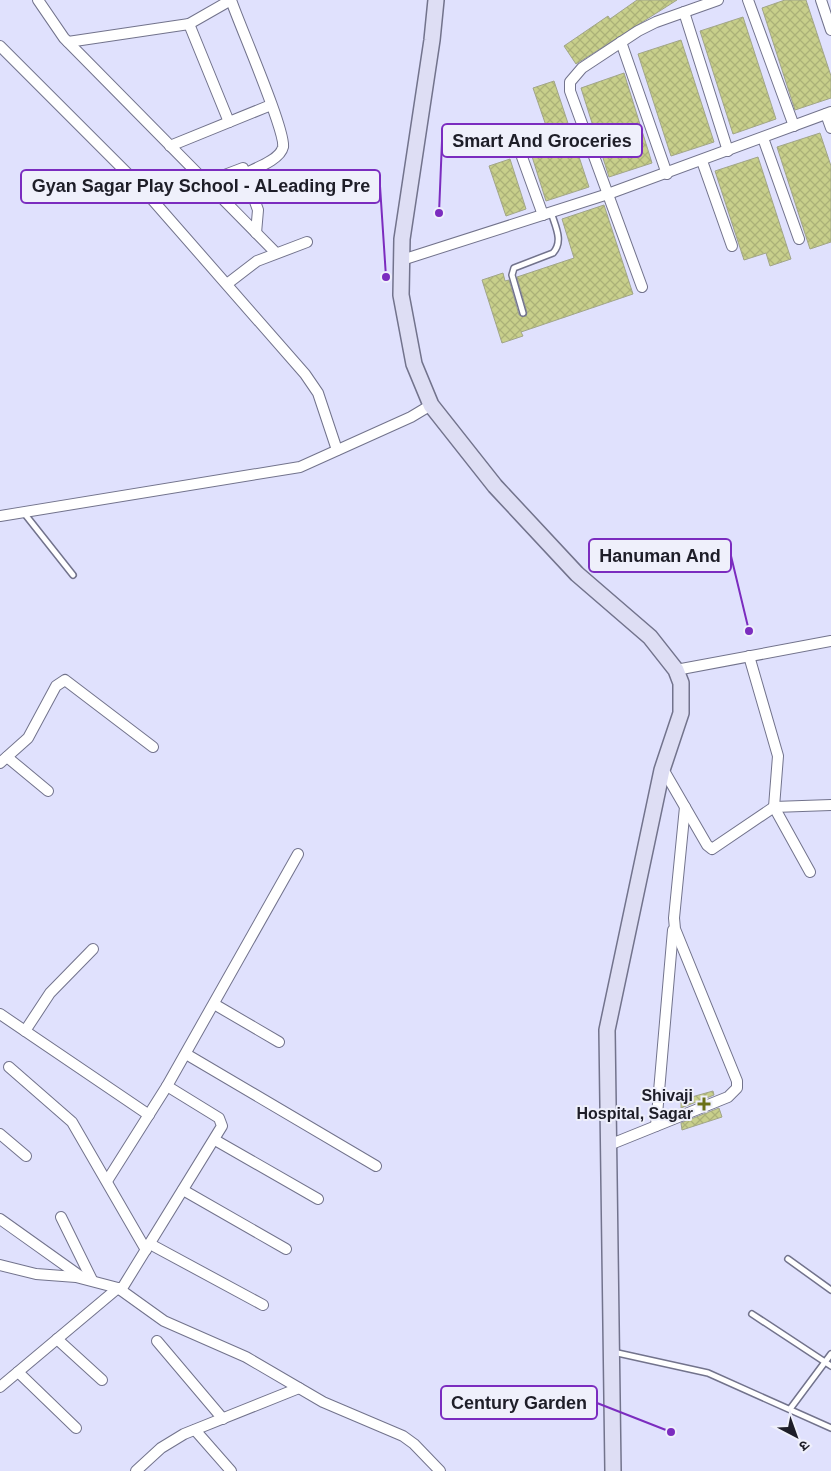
<svg xmlns="http://www.w3.org/2000/svg" width="831" height="1471" font-family="Arial,'Noto Sans Devanagari',sans-serif">
  <style>
    .building { fill: url(#building-cross-hatch); stroke: #a1a589 }
    .lines { fill: none; stroke-linecap: round; stroke-linejoin: round }
    .lane-casing { stroke: #72738c; stroke-width: 8 }
    .street-casing { stroke: #72738c; stroke-width: 12 }
    .secondary-casing { stroke: #72738c; stroke-width: 18 }
    .lane { stroke: #fff; stroke-width: 5 }
    .street { stroke: #fff; stroke-width: 10 }
    .secondary { stroke: #dedef4; stroke-width: 15 }
    .poi-dot { fill: #6b7117; stroke: #eff0fb; stroke-width: 2 }
    .labels { text-anchor: middle; dominant-baseline: central; stroke-width: 4; stroke-linejoin: round; paint-order: stroke }
    .poi-label { font-size: 16px; font-weight: bold; fill: #1e1e28; stroke: #eff0fb; text-anchor: end }
    .leader { fill: none; stroke: #7b2cbf; stroke-width: 2 }
    .callout-dot { fill: #7b2cbf; stroke: #eff0fb; stroke-width: 2 }
    .callout { fill: #eff0fb; stroke: #7b2cbf; stroke-width: 2 }
    .callout-label { font-size: 18px; text-anchor: middle; font-weight: bold; fill: #1e1e28 }
  </style>
  <defs>
    <pattern id="building-cross-hatch" width="8" height="8" patternUnits="userSpaceOnUse" patternTransform="scale(1.25)"><rect width="8" height="8" fill="#c8cf8b"/><path d="M0 0l8 8M0 8l8-8" fill="none" stroke="#abb178"/></pattern>
  </defs>
  <rect width="100%" height="100%" fill="#e0e1fd"/>
  <g class="building">
    <path d="M637 0H677L576 64 564 46 608 16 610 19Z"/>
    <path d="M785 0H806L831 76V98L795 110 762 8Z"/>
    <path d="M743 17 776 119 733 134 700 31Z"/>
    <path d="M681 40 714 142 671 156 638 54Z"/>
    <path d="M624 73 652 163 609 177 581 88Z"/>
    <path d="M554 81 589 187 546 201 530 150 552 143 533 88Z"/>
    <path d="M820 133 831 166V242L810 249 777 147Z"/>
    <path d="M758 157 791 259 770 266 766 253 744 260 715 171Z"/>
    <path d="M510 159 526 209 506 216 489 166Z"/>
    <path d="M604 205 633 294 521 332 523 336 502 343 482 280 503 273 505 281 509 280 519 315 526 316 527 312 517 277 574 258 562 219Z"/>
    <path d="M713 1091 714 1095 681 1108V1100Z"/>
    <path d="M719 1108 722 1117 682 1130 681 1123Z"/>
  </g>
  <g class="lines">
    <g class="lane-casing">
      <g id="lane">
        <path d="M523 313 512 275 514 268 553 253C564 241 555 226 551 212"/>
        <path d="M24 513 73 575"/>
        <path d="M788 1259 831 1290"/>
        <path d="M752 1314 831 1366"/>
        <path d="M613 1352 708 1373 831 1428"/>
        <path d="M790 1409 831 1354"/>
      </g>
    </g>
    <g class="street-casing">
      <g id="street">
        <path d="M38 0 64 38 276 253"/>
        <path d="M231 0C239 24 286 131 283 147 280 160 256 168 246 173"/>
        <path d="M748 0 794 126"/>
        <path d="M821 0 831 30"/>
        <path d="M684 12 728 151"/>
        <path d="M189 24 229 122"/>
        <path d="M68 42 189 24 231 0"/>
        <path d="M621 42 667 174"/>
        <path d="M0 46 143 189 305 374 318 393 337 450"/>
        <path d="M826 114 831 128"/>
        <path d="M763 138 799 239"/>
        <path d="M170 146 271 105"/>
        <path d="M522 157 543 215"/>
        <path d="M702 161 732 246"/>
        <path d="M206 182 243 168 258 210 256 233"/>
        <path d="M402 260 608 194 831 112"/>
        <path d="M227 284 257 261 307 242"/>
        <path d="M642 287 570 91V82L582 68 638 31 656 22 718 0"/>
        <path d="M0 516 300 467 411 417 431 405"/>
        <path d="M749 656 778 756 774 807 810 872"/>
        <path d="M676 670 831 641"/>
        <path d="M7 757 48 791"/>
        <path d="M0 763 28 738 56 686 65 680 153 747"/>
        <path d="M663 769 707 845 712 849 774 807 831 805"/>
        <path d="M214 1004 279 1042"/>
        <path d="M0 1014 149 1115"/>
        <path d="M25 1031 50 993 93 949"/>
        <path d="M186 1054 376 1166"/>
        <path d="M9 1067 72 1122 146 1250"/>
        <path d="M656 1126 673 930"/>
        <path d="M0 1134 26 1156"/>
        <path d="M215 1140 318 1199"/>
        <path d="M609 1145 728 1097 737 1088V1081L675 929 674 918 685 807"/>
        <path d="M107 1181 167 1086 298 854"/>
        <path d="M183 1190 286 1249"/>
        <path d="M61 1217 92 1280"/>
        <path d="M0 1219 80 1276"/>
        <path d="M150 1244 263 1305"/>
        <path d="M0 1265 36 1274 76 1277 118 1288 164 1321 246 1357 323 1402 403 1436 414 1444 440 1471"/>
        <path d="M121 1290 222 1126 219 1118 167 1086"/>
        <path d="M57 1339 102 1380"/>
        <path d="M157 1341 223 1419"/>
        <path d="M18 1372 76 1428"/>
        <path d="M0 1387 118 1288"/>
        <path d="M195 1430 231 1471"/>
        <path d="M136 1471 161 1448 184 1434 299 1388"/>
      </g>
    </g>
    <g class="secondary-casing">
      <path id="secondary" d="M436 0 432 40 402 239 401 295 414 364 431 405 495 486 577 574 650 637 676 670 681 683V713L662 770 607 1030 613 1471"/>
    </g>
    <use href="#lane" class="lane"/>
    <use href="#street" class="street"/>
    <use href="#secondary" class="secondary"/>
  </g>
  <path class="poi-dot" d="M701.5 1096.5h5v5h5v5h-5v5h-5v-5h-5v-5h5z"/>
  <g class="labels">
    <g class="poi-label">
      <text x="693" y="1095">Shivaji<tspan x="693" dy="18">Hospital, Sagar</tspan></text>
    </g>
  </g>
  <path class="leader" d="M439 213L442 141M386 277L380 186M749 631L731 556M671 1432L597 1403"/>
  <g class="callout-dot">
    <circle cx="439" cy="213" r="5"/>
    <circle cx="386" cy="277" r="5"/>
    <circle cx="749" cy="631" r="5"/>
    <circle cx="671" cy="1432" r="5"/>
  </g>
  <g class="callout">
    <rect x="442" y="124" width="200" height="33" rx="5"/>
    <rect x="21" y="170" width="359" height="33" rx="5"/>
    <rect x="589" y="539" width="142" height="33" rx="5"/>
    <rect x="441" y="1386" width="156" height="33" rx="5"/>
  </g>
  <g class="callout-label">
    <text x="542" y="147">Smart And Groceries</text>
    <text x="201" y="192">Gyan Sagar Play School - ALeading Pre</text>
    <text x="660" y="562">Hanuman And</text>
    <text x="519" y="1409">Century Garden</text>
  </g>
  <g transform="translate(796 1436) rotate(139)" stroke="#eff0fb" stroke-width="4" paint-order="stroke">
  <path d="M0-4L9 19L0 12L-9 19Z" fill="#1e1e28"/>
  <text y="-8" font-size="14" font-weight="bold" text-anchor="middle" fill="#1e1e28">उ</text>
  </g>
</svg>
